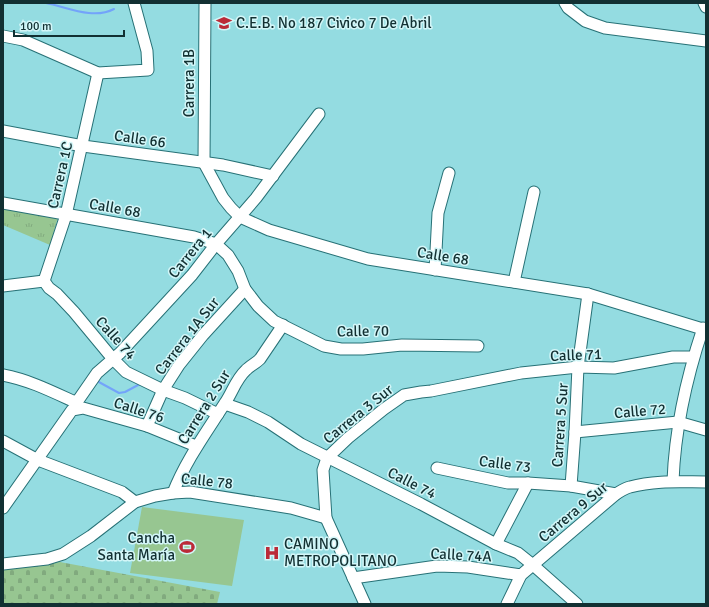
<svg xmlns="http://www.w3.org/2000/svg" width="709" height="607" font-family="Signika,sans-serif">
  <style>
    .grass { fill: #97c691 }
    .cemetery { fill: url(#cemetery-stones) }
    .park { fill: url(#park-tufts) }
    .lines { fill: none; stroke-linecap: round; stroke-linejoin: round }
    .stream { stroke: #73a3fa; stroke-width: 2 }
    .minor-casing { stroke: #277176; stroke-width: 13 }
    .minor { stroke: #fff; stroke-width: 11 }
    .labels { text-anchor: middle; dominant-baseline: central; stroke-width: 3; stroke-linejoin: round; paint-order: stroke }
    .poi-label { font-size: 15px; fill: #123032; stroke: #d3f6f8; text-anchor: start }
    .street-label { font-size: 15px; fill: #123032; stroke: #d3f6f8 }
  </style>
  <defs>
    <pattern id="cemetery-stones" width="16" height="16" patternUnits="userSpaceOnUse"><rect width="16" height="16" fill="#97c691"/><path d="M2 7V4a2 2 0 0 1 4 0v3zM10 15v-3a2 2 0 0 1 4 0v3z" fill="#81aa7e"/></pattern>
    <pattern id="park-tufts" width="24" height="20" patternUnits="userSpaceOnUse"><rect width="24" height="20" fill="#97c691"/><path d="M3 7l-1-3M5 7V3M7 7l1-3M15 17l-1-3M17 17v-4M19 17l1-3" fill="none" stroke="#81aa7e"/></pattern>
  </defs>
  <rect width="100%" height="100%" fill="#94dce1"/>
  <path class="grass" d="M142 507 244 520 232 586 130 573Z"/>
  <path class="cemetery" d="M60 562 220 592 217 604H3V568Z"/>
  <path class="park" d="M3 207 58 217 50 245 3 225Z"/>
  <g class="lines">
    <g class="stream">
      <path d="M46 3C67 7 93 20 114 9"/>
      <path d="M97 381 119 393 125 392 140 384"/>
    </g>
    <g class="minor-casing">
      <g id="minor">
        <path d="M205 3 204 163 223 198 231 208 240 217 269 230 368 259 588 294 706 330"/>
        <path d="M565 3 568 8 585 21 605 28 706 41"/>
        <path d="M704 3 706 7"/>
        <path d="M3 36 23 40 98 73 148 70 147 51 134 3"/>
        <path d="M3 131 83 146 223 165 273 176"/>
        <path d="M3 203 194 237 216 244 228 255 238 271 245 289 258 306 274 321 324 346 341 349H363L402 345 478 346"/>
        <path d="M435 270 438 213 449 173"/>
        <path d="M44 281 49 288 57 294 74 312 113 359 126 372 163 390 185 398 218 414"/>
        <path d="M44 281 66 215 98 73"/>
        <path d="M514 282 534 192"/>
        <path d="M3 286 44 281"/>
        <path d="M3 375C29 380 51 391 75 402L79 399 97 373 120 353 192 275 216 244 256 198 319 114"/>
        <path d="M225 404 248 412 268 422 301 444 421 504 496 544 518 553 533 565 577 604"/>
        <path d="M147 426 163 390 179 365 203 335 245 289"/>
        <path d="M575 432 678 422 706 430"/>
        <path d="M3 441 38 460 122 492 135 502"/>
        <path d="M437 468 508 483H528L571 486 616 494"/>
        <path d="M673 481C675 428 686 379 703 328"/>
        <path d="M571 486 575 432 578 367 588 294"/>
        <path d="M173 493C186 460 206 433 225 403 232 393 236 379 246 370 250 366 256 363 260 359L283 325"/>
        <path d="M3 508 72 410 83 408 147 426 196 446"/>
        <path d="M496 544 528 483"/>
        <path d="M3 564 47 559 63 554 91 536 135 502 155 496 173 493 190 492 291 508 326 518"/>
        <path d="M353 578 437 566 468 567 521 575"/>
        <path d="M365 604 326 518 323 470 327 458 348 438 384 409 404 395 421 392 431 391 521 373 578 367 614 368 673 357H693"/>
        <path d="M507 604 521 575 616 494C621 491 625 488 630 487 655 480 681 482 706 482"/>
      </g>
    </g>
    <use href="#minor" class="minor"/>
  </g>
  <defs>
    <g id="school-bare" transform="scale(1.2)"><path d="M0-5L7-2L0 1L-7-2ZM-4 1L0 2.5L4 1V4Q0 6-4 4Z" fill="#bb2b38" stroke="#d3f6f8" stroke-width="2.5" paint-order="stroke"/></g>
    <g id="stadium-bare" transform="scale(1.2)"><path d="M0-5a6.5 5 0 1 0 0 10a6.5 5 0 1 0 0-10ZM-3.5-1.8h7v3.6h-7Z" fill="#bb2b38" stroke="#d3f6f8" stroke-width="2.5" paint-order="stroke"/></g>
    <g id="hospital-bare" transform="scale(1.2)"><path d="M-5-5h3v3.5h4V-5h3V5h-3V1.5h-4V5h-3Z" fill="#bb2b38" stroke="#d3f6f8" stroke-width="2.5" paint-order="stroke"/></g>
  </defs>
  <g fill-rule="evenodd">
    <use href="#school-bare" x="224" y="23"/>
    <use href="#stadium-bare" x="187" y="547"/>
    <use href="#hospital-bare" x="272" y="553"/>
  </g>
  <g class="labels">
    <g class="poi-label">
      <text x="236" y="23">C.E.B. No 187 Civico 7 De Abril</text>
      <text x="175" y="538" text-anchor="end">Cancha<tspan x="175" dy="17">Santa María</tspan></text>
      <text x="284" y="544">CAMINO<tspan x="284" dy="17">METROPOLITANO</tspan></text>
    </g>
    <g class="street-label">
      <text transform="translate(189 83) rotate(-90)">Carrera 1B</text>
      <text transform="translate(140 139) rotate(8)">Calle 66</text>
      <text transform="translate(60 175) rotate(-77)">Carrera 1C</text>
      <text transform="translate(115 208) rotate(10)">Calle 68</text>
      <text transform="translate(190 253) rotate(-51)">Carrera 1</text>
      <text transform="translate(443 256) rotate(9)">Calle 68</text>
      <text transform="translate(363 331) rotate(-1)">Calle 70</text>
      <text transform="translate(187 336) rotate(-52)">Carrera 1A Sur</text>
      <text transform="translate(116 338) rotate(48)">Calle 74</text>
      <text transform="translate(576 355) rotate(-2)">Calle 71</text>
      <text transform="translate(204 407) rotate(-58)">Carrera 2 Sur</text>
      <text transform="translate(139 410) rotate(18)">Calle 76</text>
      <text transform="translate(640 411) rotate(-5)">Calle 72</text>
      <text transform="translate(358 414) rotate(-39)">Carrera 3 Sur</text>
      <text transform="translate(560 425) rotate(-86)">Carrera 5 Sur</text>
      <text transform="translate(505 464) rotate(7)">Calle 73</text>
      <text transform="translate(207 481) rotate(6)">Calle 78</text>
      <text transform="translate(412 483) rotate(27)">Calle 74</text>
      <text transform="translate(573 512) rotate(-40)">Carrera 9 Sur</text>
      <text transform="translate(461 555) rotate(3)">Calle 74A</text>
    </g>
  </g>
  <rect width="709" height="607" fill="none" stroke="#123032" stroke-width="8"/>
  <path d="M14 30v6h110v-6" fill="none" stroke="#123032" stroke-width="2"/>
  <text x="20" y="30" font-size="12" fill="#123032" stroke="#d3f6f8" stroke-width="3" paint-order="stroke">100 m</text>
</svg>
